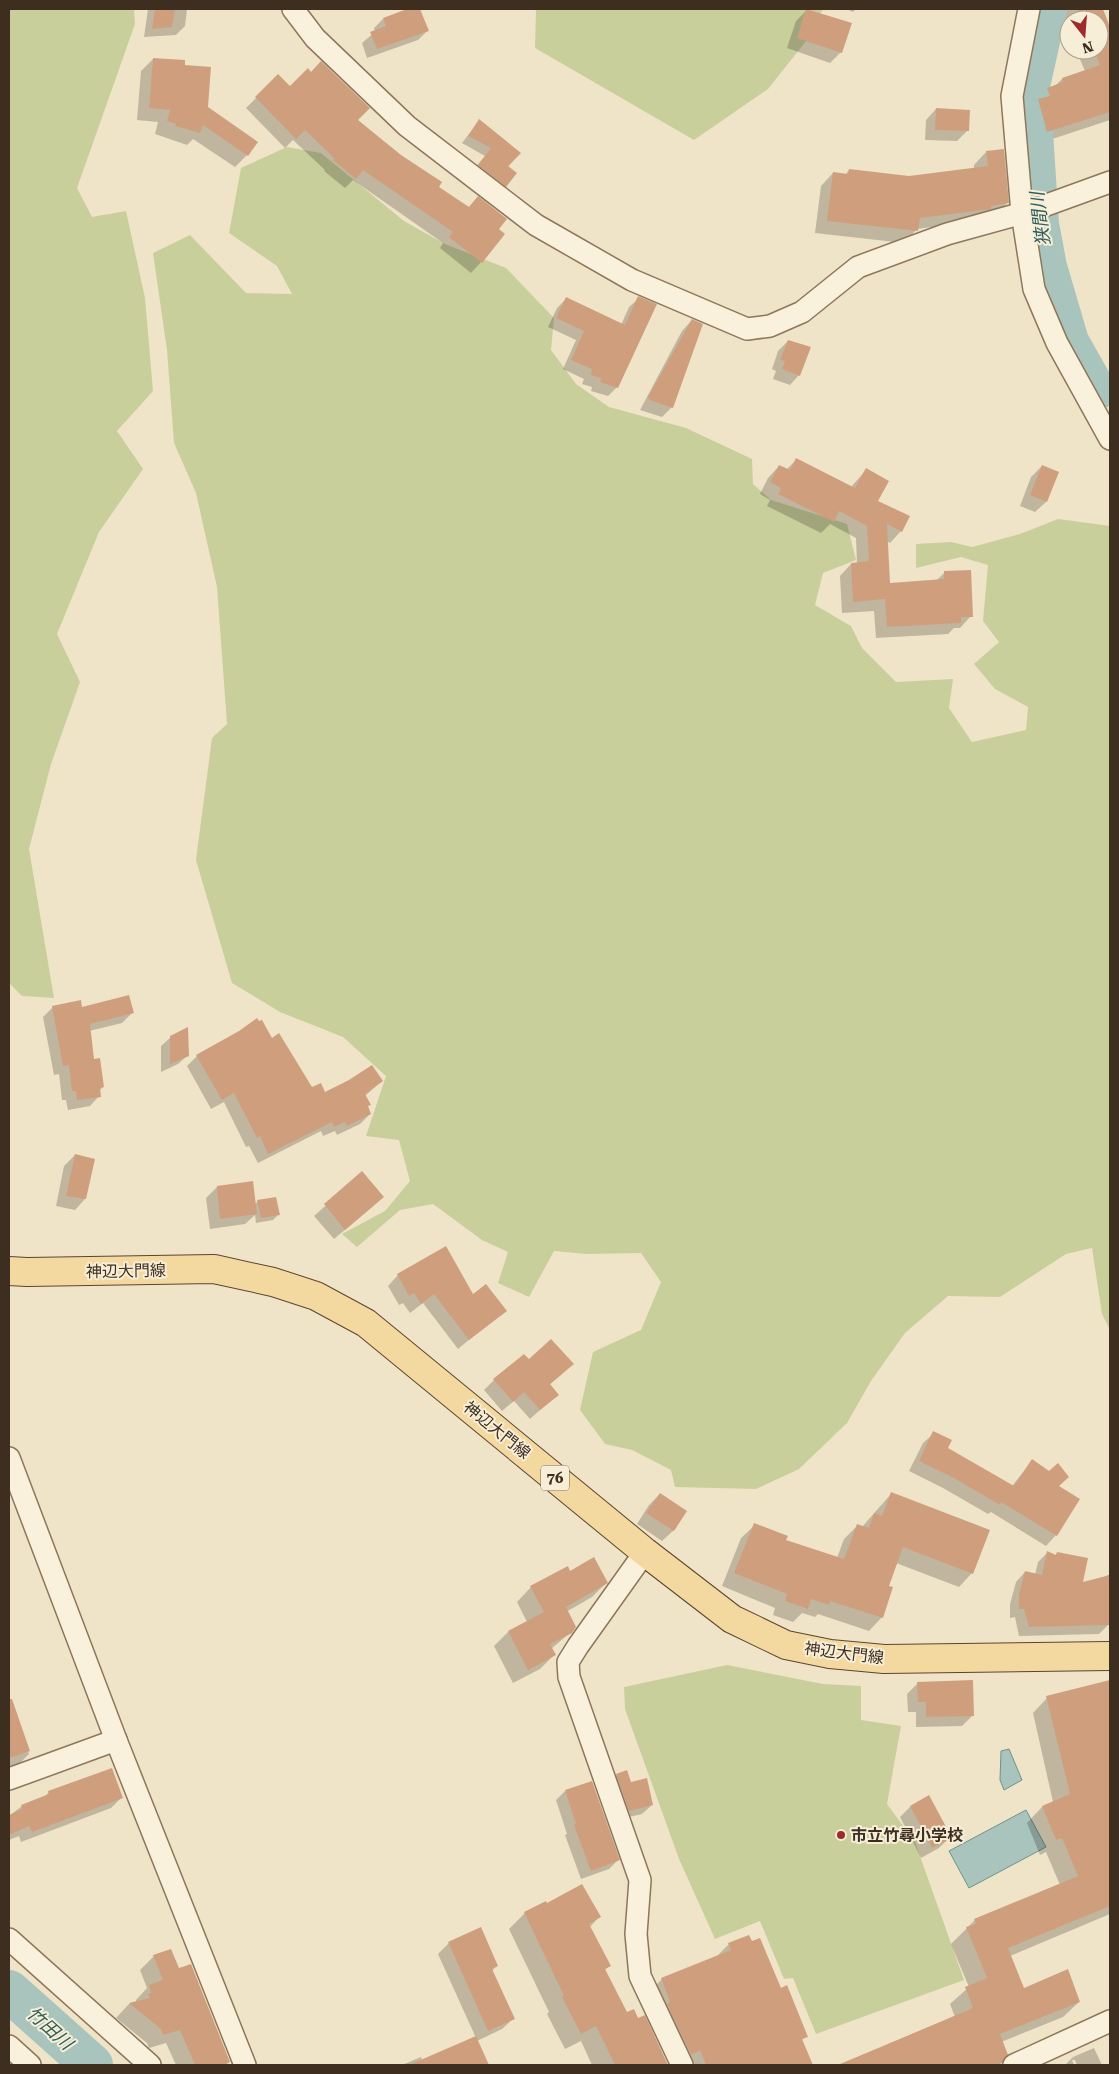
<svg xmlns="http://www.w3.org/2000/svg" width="1119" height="2074" font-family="'Roboto Serif','Noto Sans JP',serif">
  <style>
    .green { fill: #c9cf9b }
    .water { fill: #a9c4bc; stroke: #6f938a }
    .shadow { fill: #0003 }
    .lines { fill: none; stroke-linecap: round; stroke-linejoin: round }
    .river { stroke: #a9c4bc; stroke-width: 42 }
    .building { fill: #cf9f7d }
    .street-casing { stroke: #8d765c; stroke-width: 24 }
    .primary-casing { stroke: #5b4430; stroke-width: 30 }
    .street { stroke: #faf1dc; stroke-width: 21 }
    .primary { stroke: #f3d9a0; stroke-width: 28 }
    .poi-dot { fill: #9e2a2b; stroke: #f7eed8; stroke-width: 2 }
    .labels { text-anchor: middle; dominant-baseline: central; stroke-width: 4; stroke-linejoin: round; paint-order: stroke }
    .shield { fill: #f7eed8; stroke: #756857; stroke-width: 1 }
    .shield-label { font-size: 15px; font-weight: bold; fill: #3d2e20 }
    .street-label { font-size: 16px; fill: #3d2e20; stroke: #f7eed8 }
    .poi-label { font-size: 16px; font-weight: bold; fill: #3d2e20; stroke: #f7eed8; text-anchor: start }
    .water-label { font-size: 18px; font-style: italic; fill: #2f5d5a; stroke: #f7eed8 }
  </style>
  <rect width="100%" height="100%" fill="#f0e4c8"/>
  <g class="green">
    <path d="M9 9H134L135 24 77 188 92 217 126 211 145 298 153 391 117 431 143 469 99 532 57 634 80 682 51 764 29 849 54 998 22 996 9 983Z"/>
    <path d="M536 9H823L807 40 768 89 694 140 535 48Z"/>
    <path d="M287 147 321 153 404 221 445 244 506 268 554 318 551 350 576 384 609 407 686 428 752 459 753 484 771 500 847 524 856 560 823 573 815 605 851 626 862 648 896 682 953 679 949 708 972 742 1026 730 1028 707 995 689 974 664 999 642 983 621 988 565 961 557 916 568V544L951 542 972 547 1020 534 1058 519 1110 526V1330L1102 1314 1092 1248 1066 1254 1000 1297 948 1296 905 1333 871 1381 847 1423 799 1469 756 1489 675 1487 671 1470 632 1450 605 1444 580 1410 593 1352 641 1330 661 1282 641 1253 586 1254 554 1251 529 1297 498 1283 508 1252 482 1240 433 1204 400 1210 357 1247 342 1234 385 1211 410 1181 399 1140 366 1136 386 1076 343 1037 280 1012 232 983 196 860 212 738 227 724 217 587 196 493 174 443 167 350 153 253 190 235 246 293 292 294 277 266 229 233 241 168Z"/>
    <path d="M727 1665 823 1684 861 1686V1720L901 1726 887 1804 915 1842 964 1980 816 2034 793 1978 784 1979 760 1921 715 1939 679 1859 625 1709 624 1687Z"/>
  </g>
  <g class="water">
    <path d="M1009 1749 1022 1780 1004 1790 1000 1780 1001 1751Z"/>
    <path d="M1026 1810 1046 1847 969 1888 949 1851Z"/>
  </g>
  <g class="shadow">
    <path d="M148 9H187L185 26 176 35 144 37Z"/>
    <path d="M410 9H419L427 31 418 40 367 58 362 43 375 32 374 28 383 19Z"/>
    <path d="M846 9H856L853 12Z"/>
    <path d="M1066 9H1101L1110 32V120L1034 145 1026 113 1048 89 1055 86 1062 79 1085 71 1076 50H1099V20H1069V33L1061 14Z"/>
    <path d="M807 10 841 52 830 63 787 48 796 21Z"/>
    <path d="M153 59 206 108 247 155 235 167 193 139 187 145 155 134 158 122 137 120 141 71Z"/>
    <path d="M278 76 290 88 356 120 438 187 468 208 478 198 497 229 503 234 481 262 471 273 440 248 443 243 353 180 345 188 324 171 325 170 293 140 285 148 246 108Z"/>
    <path d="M936 109 967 131 957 141 925 140 926 120Z"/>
    <path d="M479 121 519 154 508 167 506 186 498 193 471 173 485 156 462 143Z"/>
    <path d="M986 152 1007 203 995 216 977 221 917 229 904 243 815 233 821 186 833 173 845 175 849 170 909 177 974 169V165Z"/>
    <path d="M639 298 617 387 608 396 591 391 592 387 582 384 584 379 563 369 576 340 548 327 557 308 566 299 621 325 629 307Z"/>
    <path d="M692 320 672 407 662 417 640 410 682 331Z"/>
    <path d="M788 341 799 375 790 385 773 379 776 371 772 369 778 351Z"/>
    <path d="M796 460 851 487 866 470 876 501 901 531 890 543 886 541 889 584 936 581 944 573 971 616 960 628H954L948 634 876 638 874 611 842 613 840 576 851 564 857 563 856 538 830 524 821 533 767 506 770 500 760 494 768 478 779 466 786 470Z"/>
    <path d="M1042 466 1058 473 1046 502 1035 512 1020 506 1031 477Z"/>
    <path d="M53 1007 132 1013 122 1023 89 1031 93 1060 103 1087 99 1091V1096L90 1106 68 1110 66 1100H62L59 1074 54 1075 43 1017Z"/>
    <path d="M171 1037 188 1055 178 1064 161 1072V1046Z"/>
    <path d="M272 1039 312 1089 325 1094 382 1081 365 1096 370 1114 360 1124 337 1135 335 1131 323 1136 321 1131 258 1163 249 1146 246 1147 224 1102 211 1109 187 1066 197 1056Z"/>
    <path d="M75 1155 85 1199 75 1210 56 1206 64 1166Z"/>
    <path d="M362 1173 372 1207 334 1239 314 1216Z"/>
    <path d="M217 1187 255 1204 258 1201 278 1215 273 1220 256 1223 255 1215 245 1224 210 1229 206 1198Z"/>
    <path d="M398 1275 473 1296 505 1310 458 1349 423 1303 410 1313 403 1303 399 1305 388 1286Z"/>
    <path d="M528 1361 562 1374 549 1385 557 1395 530 1419 514 1401 502 1411 484 1390 494 1380Z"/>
    <path d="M934 1433 947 1448 1012 1486 1032 1461 1058 1487 1056 1535 1046 1546 991 1512 988 1514 943 1488 909 1471 923 1443Z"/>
    <path d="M660 1494 686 1511 673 1531 662 1541 637 1524 649 1505Z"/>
    <path d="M891 1494 972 1573 959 1587 896 1563 887 1587 882 1617 869 1631 818 1614 815 1617 802 1613 793 1622 773 1615 775 1608 722 1586 741 1538 755 1525 785 1541 837 1558 844 1539 858 1525 862 1527Z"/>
    <path d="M1047 1553 1055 1556 1057 1553 1081 1589 1110 1574 1108 1625 1099 1634 1019 1636 1015 1617 1010 1618V1604L1016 1582 1025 1572 1035 1575 1038 1562Z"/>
    <path d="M606 1583 592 1597 566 1612 571 1632 551 1649 554 1655 540 1669 513 1683 494 1646 508 1632 527 1622 517 1602 531 1587Z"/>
    <path d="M1110 1682V1914L1010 1956 1023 1989 1079 2002 1063 2017 1001 2042V2063L998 2065H838L955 2017 950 2004 969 1987 951 1944 975 1920 1060 1885 1046 1852 1040 1855 1027 1823 1042 1807 1053 1802 1033 1713 1048 1697Z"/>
    <path d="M918 1683 973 1715 962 1726 916 1727V1712H908L907 1694Z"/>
    <path d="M20 1725 29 1754 20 1763 9 1767V1729Z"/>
    <path d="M617 1775 630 1783 652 1805 642 1814 620 1819 607 1784Z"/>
    <path d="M565 1791 618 1860 609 1869 581 1879 565 1835 567 1834 556 1800Z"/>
    <path d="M49 1792 122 1797 111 1808 21 1842 19 1836 9 1840V1816L22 1806 43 1798Z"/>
    <path d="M928 1797 950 1837 939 1848 921 1858 900 1817 910 1807Z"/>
    <path d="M525 1913 599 1917 590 1927 609 1966 604 1971 627 2013 638 2020 644 2017 667 2065H592L581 2041 565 2049 547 2014 549 2012 509 1929Z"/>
    <path d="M449 1943 497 1965 492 1971 513 2019 502 2029 477 2041 487 2065H402L421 2057 422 2061 476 2038 438 1954Z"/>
    <path d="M729 1944 780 1989 806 2036 801 2041 811 2065H684L646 1995 662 1979 715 1958Z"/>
    <path d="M154 1956 178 1970 229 2062 226 2065H176L166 2043 149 2048 147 2043 116 2018 129 2004 136 2002V2000L147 1988 140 1970Z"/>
    <path d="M1094 2048 1102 2065H1077L1075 2060H1072L1074 2065H1065L1073 2057Z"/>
  </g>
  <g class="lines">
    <g class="river">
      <path d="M1046 9 1029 86 1038 224 1046 267 1068 342 1095 390"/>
      <path d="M9 1991 92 2065"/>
    </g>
  </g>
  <g class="building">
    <path d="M155 9H175L172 27 152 29Z"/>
    <path d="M407 9H420L429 31 377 49 370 32 386 26 383 18Z"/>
    <path d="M806 9 852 23 842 53 797 38Z"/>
    <path d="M1077 9H1103L1110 27V112L1047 132 1038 99 1050 96 1047 88 1063 82 1062 78 1100 65 1094 50H1099V20H1082Z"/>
    <path d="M153 58 185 60V65L211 67 208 107 258 142 248 156 203 125 200 133 175 126 176 124 167 121 170 110 149 108Z"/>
    <path d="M321 61 370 108 358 120 401 155 442 182 439 187 469 207 478 196 507 219 499 229 505 234 482 263 449 237 453 232 363 170 356 179 333 160 335 159 305 130 296 139 255 97 278 74 290 86 308 68 311 72Z"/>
    <path d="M936 108 970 110 969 131 935 130Z"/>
    <path d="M479 119 521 153 508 166 517 173 506 187 478 165 491 148 468 136Z"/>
    <path d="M1004 149 1009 203 991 206V209L920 218 918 231 827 221 833 172 848 174 849 169 909 176 988 166 986 151Z"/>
    <path d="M638 296 657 304 618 388 600 382 601 378 591 375 592 369 571 360 584 331 556 318 566 297 625 325Z"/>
    <path d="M692 319 703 324 673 408 650 400 648 397Z"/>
    <path d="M788 340 811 347 800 376 782 369 785 361 780 360Z"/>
    <path d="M796 458 855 488 866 468 889 481 878 501 910 516 902 532 887 524 890 583 944 579V571L971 570 973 617H961V623L887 627 885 599 853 602 851 563 869 561 867 526 839 511 834 522 778 494 781 488 770 482 779 465 790 470Z"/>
    <path d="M1042 465 1059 472 1047 502 1030 495Z"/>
    <path d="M129 995 134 1013 90 1024 94 1059 100 1058 104 1087 100 1088 101 1097 77 1100 76 1091H72L69 1065 63 1066 52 1006 81 1000 82 1007Z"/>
    <path d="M257 1018 259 1021 262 1020 272 1038 279 1033 312 1087 321 1083 325 1092 349 1080 372 1065 383 1081 365 1094 371 1105 368 1106 371 1114 347 1126 345 1122 334 1127 332 1122 268 1154 260 1136 257 1138 234 1093 222 1100 196 1055 239 1031Z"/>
    <path d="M188 1027 189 1056 170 1064V1036Z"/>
    <path d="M75 1154 95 1159 86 1199 66 1196Z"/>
    <path d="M362 1171 384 1197 345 1230 324 1204Z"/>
    <path d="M253 1181 257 1214 220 1219 217 1186Z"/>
    <path d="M276 1197 280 1215 261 1218 257 1200Z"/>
    <path d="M446 1246 473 1294 486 1284 507 1311 469 1340 434 1294 421 1304 414 1293 409 1296 397 1274Z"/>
    <path d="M551 1339 574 1364 550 1384 559 1395 540 1410 524 1392 513 1402 493 1379 524 1354 529 1359Z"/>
    <path d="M933 1431 952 1440 948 1448 1014 1486 1032 1459 1049 1471 1058 1463 1069 1477 1059 1486 1080 1499 1057 1536 1001 1502 1000 1505 954 1478 919 1461Z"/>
    <path d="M891 1492 990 1530 973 1574 903 1547 889 1586 893 1587 883 1618 830 1601 829 1605 811 1599 808 1609 785 1601 787 1594 734 1573 754 1523 788 1536 786 1540 844 1559 857 1524 869 1528 874 1513 882 1516Z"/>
    <path d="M660 1493 687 1511 674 1531 646 1513Z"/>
    <path d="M1047 1551 1056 1555 1057 1552 1088 1558 1083 1582 1110 1575V1625L1029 1627 1024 1609H1019V1594L1025 1571 1042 1575Z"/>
    <path d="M594 1557 608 1583 566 1607 576 1627 572 1633 550 1644 556 1655 528 1670 508 1631 544 1612 530 1586 568 1566 570 1571Z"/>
    <path d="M973 1680 974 1716 926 1717V1702H918L917 1682Z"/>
    <path d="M1110 1680V1906L1008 1948 1024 1988 1068 1969 1080 2002 1000 2034 1008 2055 1002 2063 997 2065H838L973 2008 965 1987 987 1978 966 1927 976 1924 974 1919 1078 1876 1062 1838 1056 1840 1042 1806 1070 1794 1046 1696Z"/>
    <path d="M9 1699H12L30 1751 9 1758Z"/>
    <path d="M112 1768 123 1798 32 1832 29 1826 9 1835V1815L22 1809 21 1805 49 1794 48 1791Z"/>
    <path d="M627 1770 631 1782 647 1778 653 1805 629 1811 616 1774Z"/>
    <path d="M592 1781 620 1860 591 1871 574 1825 576 1824 565 1790Z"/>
    <path d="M929 1795 952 1838 932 1848 910 1806Z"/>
    <path d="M582 1884 601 1917 589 1924 611 1966 605 1969 627 2012 634 2009 638 2018 645 2015 668 2065H615L596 2026 581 2034 562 1997 564 1996 524 1912 546 1901 547 1903Z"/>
    <path d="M481 1927 498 1966 492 1969 515 2019 488 2031 448 1942Z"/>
    <path d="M749 1935 752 1941 760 1938 781 1988 787 1985 808 2037 802 2039 813 2065H706L700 2050 691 2055 667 2004 670 2002 661 1978 731 1950 728 1943Z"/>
    <path d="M171 1949 179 1968 191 1964 230 2062 223 2065H195L180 2030 163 2035 161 2029 129 2003 150 1998 148 1994 151 1993 149 1985 163 1980 153 1955Z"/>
    <path d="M476 2036 489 2065H409Z"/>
  </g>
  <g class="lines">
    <g class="street-casing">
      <g id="street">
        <path d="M293 9 315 38 407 126 536 225 632 280 747 329 770 326 802 312 858 267 947 234 1030 211 1110 182"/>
        <path d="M1029 9 1012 96 1022 213 1034 289 1057 343 1110 439"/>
        <path d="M9 1458 116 1740 245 2065"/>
        <path d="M645 1552 578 1646 568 1662 569 1677 640 1880 636 1934 640 1976 682 2065"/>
        <path d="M9 1779 116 1740"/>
        <path d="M9 1939 150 2065"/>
        <path d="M9 2046 30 2065"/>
        <path d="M1014 2065 1110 2021"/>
      </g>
    </g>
    <g class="primary-casing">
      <path id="primary" d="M9 1271 27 1272 214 1269 273 1282 316 1296 366 1323 645 1552 732 1619 786 1645 830 1654 884 1659 1110 1656"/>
    </g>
    <use href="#street" class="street"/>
    <use href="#primary" class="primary"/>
  </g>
  <circle class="poi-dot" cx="841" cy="1835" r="5"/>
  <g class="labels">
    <rect class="shield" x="541" y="1465.5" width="28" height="25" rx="4"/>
    <g class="shield-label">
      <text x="555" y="1478">76</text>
    </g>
    <g class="street-label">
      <text transform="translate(126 1271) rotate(-1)">神辺大門線</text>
      <text transform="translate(497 1430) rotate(39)">神辺大門線</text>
      <text transform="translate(844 1653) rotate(7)">神辺大門線</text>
    </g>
    <g class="poi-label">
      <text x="851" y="1835">市立竹尋小学校</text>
    </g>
    <g class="water-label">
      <text transform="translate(1040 219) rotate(-97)">狭間川</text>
      <text transform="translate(50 2028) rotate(42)">竹田川</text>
    </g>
  </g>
  <rect width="1119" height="2074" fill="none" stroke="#3d2e20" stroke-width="20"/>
  <g transform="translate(1084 35) rotate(163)"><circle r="24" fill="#f7eed8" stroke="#ada18e"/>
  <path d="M0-4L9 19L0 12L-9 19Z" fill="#9e2a2b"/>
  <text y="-8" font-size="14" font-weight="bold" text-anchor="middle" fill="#3d2e20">N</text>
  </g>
</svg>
